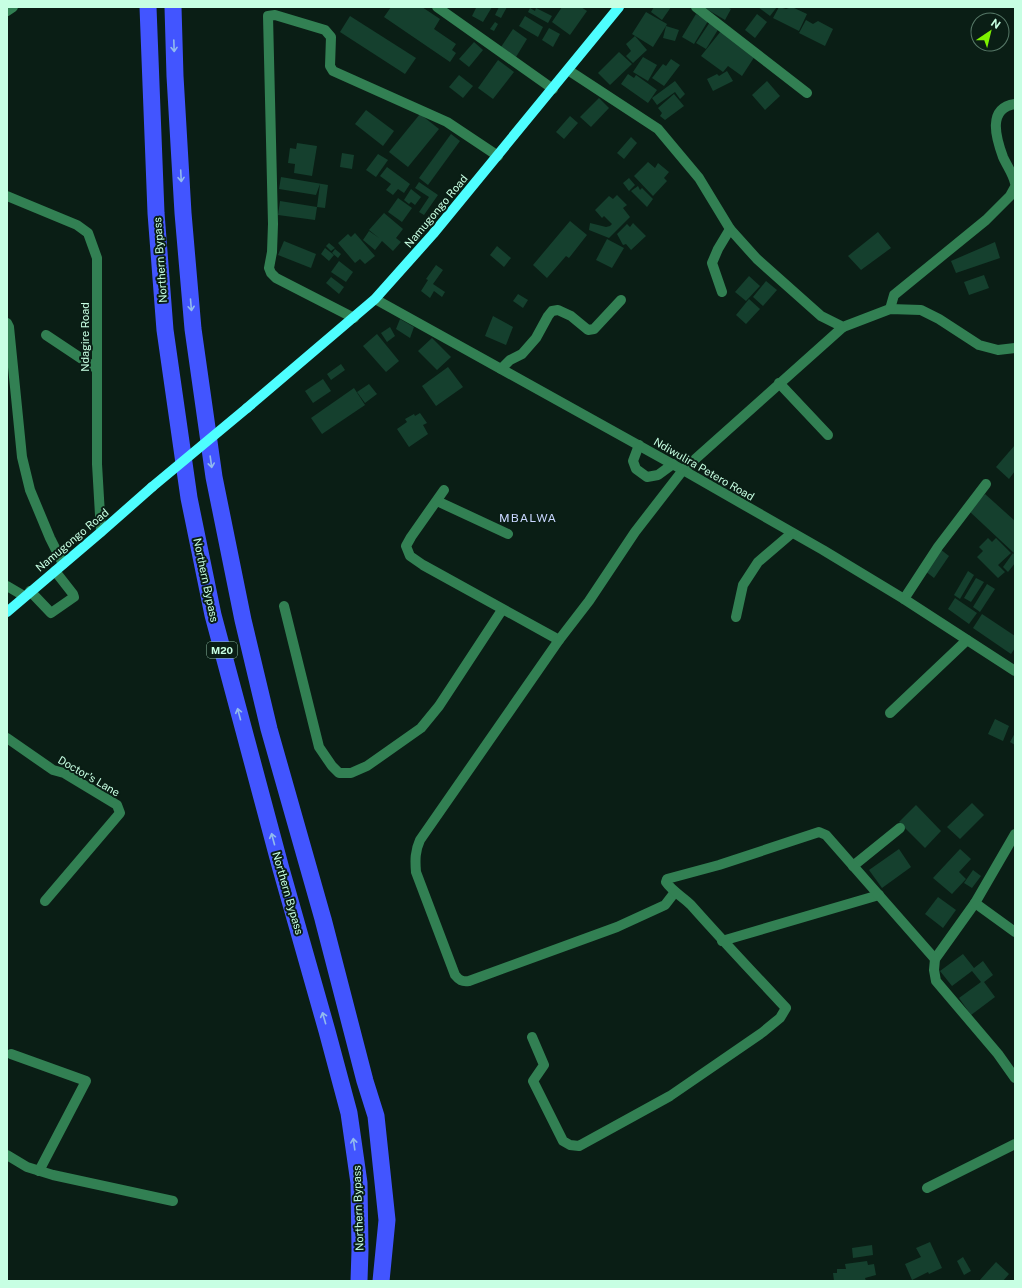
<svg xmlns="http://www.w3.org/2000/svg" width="1022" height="1288" font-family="'Public Sans',sans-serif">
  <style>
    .building { fill: #15402e }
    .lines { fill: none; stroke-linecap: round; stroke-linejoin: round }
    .minor { stroke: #328053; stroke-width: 10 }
    .major { stroke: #4efeff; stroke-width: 10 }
    .highway { stroke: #4255ff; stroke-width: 17 }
    .major-bridge { stroke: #4efeff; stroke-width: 10 }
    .oneway { stroke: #92bbee }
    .labels { text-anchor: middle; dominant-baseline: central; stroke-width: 4; stroke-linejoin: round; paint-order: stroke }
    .shield { fill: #0a1e15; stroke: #8ebca5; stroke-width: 1 }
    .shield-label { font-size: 10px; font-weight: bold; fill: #c7ffe3 }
    .street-label { font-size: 11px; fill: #c7ffe3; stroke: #0a1e15 }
    .neighbourhood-label { font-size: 12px; letter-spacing: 1px; fill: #c9d7ff; stroke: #0a1e15 }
  </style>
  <rect width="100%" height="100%" fill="#0a1e15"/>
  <g class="building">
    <path d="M391 7H422L440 19 434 29 456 44 452 50 456 53 450 62 384 17Z"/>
    <path d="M474 7H492L483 22 472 16 476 8Z"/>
    <path d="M499 7H507L501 18 495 15Z"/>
    <path d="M562 7H581L587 11 570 35 552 22Z"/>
    <path d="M654 7H671L662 20 651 12Z"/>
    <path d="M703 7H727L731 9 725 20Z"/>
    <path d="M758 7H777L770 16Z"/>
    <path d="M779 7 786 9 792 7 807 14 799 31 773 18Z"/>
    <path d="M530 8 535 11 536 8 552 16 548 23 528 12Z"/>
    <path d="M646 12 667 24 666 26 679 30 675 41 663 38 666 26 653 47 632 34Z"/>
    <path d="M696 14 708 21 694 44 682 37Z"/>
    <path d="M757 14 767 22 755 38 745 30Z"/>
    <path d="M350 16 416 58 405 74 340 32Z"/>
    <path d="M525 16 543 27 538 37 519 26Z"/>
    <path d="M806 20 813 24 818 21 833 29 825 46 799 33Z"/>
    <path d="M495 22 498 24 494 31 490 29Z"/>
    <path d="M710 22 719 28 706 49 696 43Z"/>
    <path d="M549 28 560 34 553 47 542 40Z"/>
    <path d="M513 29 527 39 516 57 501 47Z"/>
    <path d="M721 31 755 56 742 76 728 66 723 72 701 56Z"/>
    <path d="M635 36 647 50 633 63 626 56 631 51 626 44Z"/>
    <path d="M474 42 483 50 469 67 459 59Z"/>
    <path d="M619 52 632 64 610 85 598 73Z"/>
    <path d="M643 57 657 65 648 81 633 72Z"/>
    <path d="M671 59 680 65 664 86 652 78 663 64 666 66Z"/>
    <path d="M498 60 514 72 493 99 478 88Z"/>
    <path d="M727 71 733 81 713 91 707 79 717 74 719 76Z"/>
    <path d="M628 74 634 78 636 75 657 90 648 103 621 84Z"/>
    <path d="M459 75 473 86 463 98 449 87Z"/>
    <path d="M675 81 685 94 680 99 675 92 657 105 652 98Z"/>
    <path d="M767 81 780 96 765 110 752 95Z"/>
    <path d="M674 94 684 106 665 120 660 116 662 113 658 108Z"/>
    <path d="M599 98 609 108 591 127 580 117Z"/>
    <path d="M366 110 394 131 383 146 355 124Z"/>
    <path d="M420 114 439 129 408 167 389 152Z"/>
    <path d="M570 116 578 123 564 139 556 132Z"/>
    <path d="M451 134 460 141 428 185 419 178Z"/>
    <path d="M631 137 637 143 624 159 617 153Z"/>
    <path d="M297 143 317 146 312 176 294 173 295 164 288 163 290 148 296 149Z"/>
    <path d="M342 153 354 155 352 169 340 167Z"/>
    <path d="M378 154 388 160 376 177 366 170Z"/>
    <path d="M648 162 655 168 658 163 669 172 664 178 667 181 653 196 634 176Z"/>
    <path d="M387 167 410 184 404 193 398 189 393 195 386 190 391 184 380 176Z"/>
    <path d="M281 177 328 185 325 208 317 207 320 184 316 195 279 189Z"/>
    <path d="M629 178 635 185 629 191 623 183Z"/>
    <path d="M419 182 438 195 424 215 419 212 429 197 415 188Z"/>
    <path d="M638 186 640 190 642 188 653 199 647 207 631 191Z"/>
    <path d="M411 189 421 197 415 205 411 202 409 204 404 200Z"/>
    <path d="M617 195 627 205 623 208 630 217 609 238 589 230 590 223 606 227 610 226 612 224 604 216 602 218 595 210 609 196 613 199Z"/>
    <path d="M398 198 412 208 402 222 388 212Z"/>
    <path d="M280 201 317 207 315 220 278 215Z"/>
    <path d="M384 213 403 229 396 238 401 242 393 251 382 241 375 250 363 240 369 231 379 238 369 230Z"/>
    <path d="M570 221 587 235 569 258 566 256 547 278 533 265Z"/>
    <path d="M633 223 646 236 631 250 626 244 623 245 617 234 627 224 630 227Z"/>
    <path d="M878 232 891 248 861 270 848 256Z"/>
    <path d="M355 233 375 256 365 264 360 259 355 263 338 243 348 234 351 237Z"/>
    <path d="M607 239 624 248 612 268 596 260Z"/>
    <path d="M284 241 316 254 311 268 278 255Z"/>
    <path d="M995 242 1000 258 956 273 951 261Z"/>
    <path d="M329 243 335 248 331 251 326 246Z"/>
    <path d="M497 246 511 258 504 267 490 255Z"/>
    <path d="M325 248 334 255 329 261 321 254Z"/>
    <path d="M335 249 341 254 338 258 332 253Z"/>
    <path d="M339 261 353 272 346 282 331 272Z"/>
    <path d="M436 265 443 270 433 284 445 292 442 297 434 291 430 298 421 291 428 280 426 279Z"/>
    <path d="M984 275 989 288 969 295 964 282Z"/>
    <path d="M749 276 760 286 746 301 735 292Z"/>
    <path d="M331 277 344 287 339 294 326 283Z"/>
    <path d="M766 281 777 290 763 306 753 297Z"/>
    <path d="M518 294 528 300 523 308 513 301Z"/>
    <path d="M749 299 760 309 746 324 736 315Z"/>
    <path d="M493 316 513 327 506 345 485 336Z"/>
    <path d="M400 319 414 327 410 338 396 329Z"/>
    <path d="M390 327 395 336 387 342 381 333Z"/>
    <path d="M377 334 399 361 386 372 363 346Z"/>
    <path d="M432 338 451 357 437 370 418 351Z"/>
    <path d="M341 364 345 370 331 380 327 374Z"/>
    <path d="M448 367 463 387 436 406 422 386Z"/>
    <path d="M323 379 331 391 313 403 305 391Z"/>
    <path d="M369 384 377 394 365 403 357 392Z"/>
    <path d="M354 388 365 405 322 434 311 418Z"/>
    <path d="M420 413 427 423 423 425 428 434 409 447 397 429 407 422 405 419 414 414 415 416Z"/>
    <path d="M1015 445V471L1009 479 996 467Z"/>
    <path d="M985 494 1015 521 1014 553 969 511Z"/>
    <path d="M988 538 992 542 996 538 1011 553 998 565 1005 572 998 578 977 557 983 551 979 547Z"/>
    <path d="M940 549 949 556 934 578 925 571Z"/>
    <path d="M1013 553 1015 555V563L1008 572 1003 567Z"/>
    <path d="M968 571 974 575 960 599 954 595Z"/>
    <path d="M976 578 984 582 971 602 964 598Z"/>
    <path d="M987 584 995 589 980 612 973 607Z"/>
    <path d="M955 598 977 613 969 624 948 609Z"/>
    <path d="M982 614 1015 636V648L1011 654 973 628Z"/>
    <path d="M995 719 1009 726 1003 741 988 734Z"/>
    <path d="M1015 733V745L1010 742Z"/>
    <path d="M972 803 984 815 960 839 947 827Z"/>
    <path d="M916 805 941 831 925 848 899 822Z"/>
    <path d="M899 849 911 867 882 888 869 870Z"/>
    <path d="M960 849 971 859 959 872 966 879 952 894 933 878Z"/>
    <path d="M973 870 981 876 972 888 964 883Z"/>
    <path d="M938 897 956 910 943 928 925 914Z"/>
    <path d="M963 954 974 968 983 961 993 975 984 982 995 997 971 1015 959 998 981 982 972 971 952 986 940 971Z"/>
    <path d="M930 1242 942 1268 929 1274 928 1272 912 1280 905 1264 921 1257 916 1248Z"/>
    <path d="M872 1245 873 1255 853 1258 852 1248Z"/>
    <path d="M963 1257 971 1271 964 1275 957 1261Z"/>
    <path d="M867 1261 868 1265 874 1264 876 1275 865 1278 866 1281H834L833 1273H837V1269H846L845 1264Z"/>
    <path d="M996 1262 1009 1274 1003 1281H979Z"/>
  </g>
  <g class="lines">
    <g class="minor">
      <path d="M437 7 553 89"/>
      <path d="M696 7 807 93"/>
      <path d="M7 11 13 7"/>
      <path d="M568 70 658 129 699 178 730 229 757 259 821 316 843 327 890 309 921 310 939 319 979 345 998 350 1015 348"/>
      <path d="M1015 104C987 108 996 138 1003 157 1007 166 1013 174 1015 183"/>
      <path d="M7 196 77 225 88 233 97 258V464L101 532"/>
      <path d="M722 292 712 263 718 249 730 229"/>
      <path d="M375 299 683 470 823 550 904 599 1015 671"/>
      <path d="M890 309 894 295 986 220 1010 196 1015 187"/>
      <path d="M354 318 276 278 271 273 269 268 272 252 273 224 268 16 275 15 325 30 331 37 330 66 333 71 447 122 498 156"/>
      <path d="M7 323 9 327 22 457 30 490 50 538 63 564"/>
      <path d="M46 335 97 369"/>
      <path d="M501 369 510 360 522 354 536 338 548 316 552 311 558 310 571 316 588 330 594 329 621 300"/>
      <path d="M779 383 828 435"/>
      <path d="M639 445 633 461 636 469 647 477 658 475 673 464"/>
      <path d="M444 490 411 537 406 546 410 556 423 565 559 640 589 601 635 532 683 470 843 327"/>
      <path d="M437 501 508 534"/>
      <path d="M7 586 24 596"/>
      <path d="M30 591 51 613 74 597 73 594 55 571"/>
      <path d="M904 599 938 547 986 484"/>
      <path d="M284 606 319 747 332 766 339 773H351L367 766 421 728 439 706 502 610"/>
      <path d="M736 617 743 585 758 562 792 533"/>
      <path d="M559 640 420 840C415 851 415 860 416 872L455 975C459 980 462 982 469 981L617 927 665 905 675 892"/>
      <path d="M890 713 967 640"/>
      <path d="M7 738 53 770 64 773 117 805 120 813 45 901"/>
      <path d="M1015 834 975 903 935 959 934 970 936 981 998 1054 1015 1078"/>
      <path d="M853 866 900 828"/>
      <path d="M975 903 1015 932"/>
      <path d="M722 941 879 895"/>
      <path d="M532 1037 544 1065 533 1081 563 1141 570 1145 579 1146 670 1096 763 1032 780 1018 786 1008C754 974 722 940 691 905 683 897 672 891 666 882L667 879 719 865 819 832 826 835 935 959"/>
      <path d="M11 1054 86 1081 39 1171"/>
      <path d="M7 1155 27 1167 53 1175 173 1201"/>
      <path d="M927 1188 1015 1144"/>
    </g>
    <g class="major">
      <path d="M247 408 375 299 433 234 619 7"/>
      <path d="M7 612 101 532 152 487"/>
    </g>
    <g class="highway">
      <path d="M148 7 156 213 165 330 189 498 213 615 281 869 327 1031 349 1113 359 1183 360 1250 359 1281"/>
      <path d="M173 7 175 76 183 213 193 329 214 477 243 620 269 729 323 919 365 1081 376 1116 387 1220 381 1281"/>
    </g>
    <path class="major-bridge" d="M152 487 247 408"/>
  </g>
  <defs><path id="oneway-shaft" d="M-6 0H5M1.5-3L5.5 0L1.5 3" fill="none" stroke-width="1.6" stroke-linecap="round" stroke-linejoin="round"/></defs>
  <g class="oneway">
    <use href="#oneway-shaft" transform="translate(174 46) rotate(88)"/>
    <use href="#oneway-shaft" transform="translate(181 176) rotate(87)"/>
    <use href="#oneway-shaft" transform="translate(191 305) rotate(85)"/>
    <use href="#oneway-shaft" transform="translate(211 462) rotate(82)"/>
    <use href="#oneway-shaft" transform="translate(239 714) rotate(-105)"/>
    <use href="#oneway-shaft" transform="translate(273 839) rotate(-105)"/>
    <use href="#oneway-shaft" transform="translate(324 1018) rotate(-106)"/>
    <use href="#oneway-shaft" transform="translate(354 1144) rotate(-98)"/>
  </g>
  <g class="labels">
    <rect class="shield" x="207" y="642" width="30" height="16" rx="3"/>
    <g class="shield-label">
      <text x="222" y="650">M20</text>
    </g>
    <g class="street-label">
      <text transform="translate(436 211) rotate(-50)">Namugongo Road</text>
      <text transform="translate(160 260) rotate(-94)">Northern Bypass</text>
      <text transform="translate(85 337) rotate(-90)">Ndagire Road</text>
      <text transform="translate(704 469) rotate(30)">Ndiwulira Petero Road</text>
      <text transform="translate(72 540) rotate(-40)">Namugongo Road</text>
      <text transform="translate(206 580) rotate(78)">Northern Bypass</text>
      <text transform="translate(89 776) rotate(30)">Doctor's Lane</text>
      <text transform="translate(288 893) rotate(74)">Northern Bypass</text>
      <text transform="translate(358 1208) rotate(-92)">Northern Bypass</text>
    </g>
    <g class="neighbourhood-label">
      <text x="528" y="518">MBALWA</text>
    </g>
  </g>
  <rect width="1022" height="1288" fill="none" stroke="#c7ffe3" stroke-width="16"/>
  <g transform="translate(990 32) rotate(35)"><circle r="19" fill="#0a1e15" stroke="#567867"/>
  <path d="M0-3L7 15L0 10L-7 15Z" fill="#7ef200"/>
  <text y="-6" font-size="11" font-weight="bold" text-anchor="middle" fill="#c7ffe3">N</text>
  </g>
</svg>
